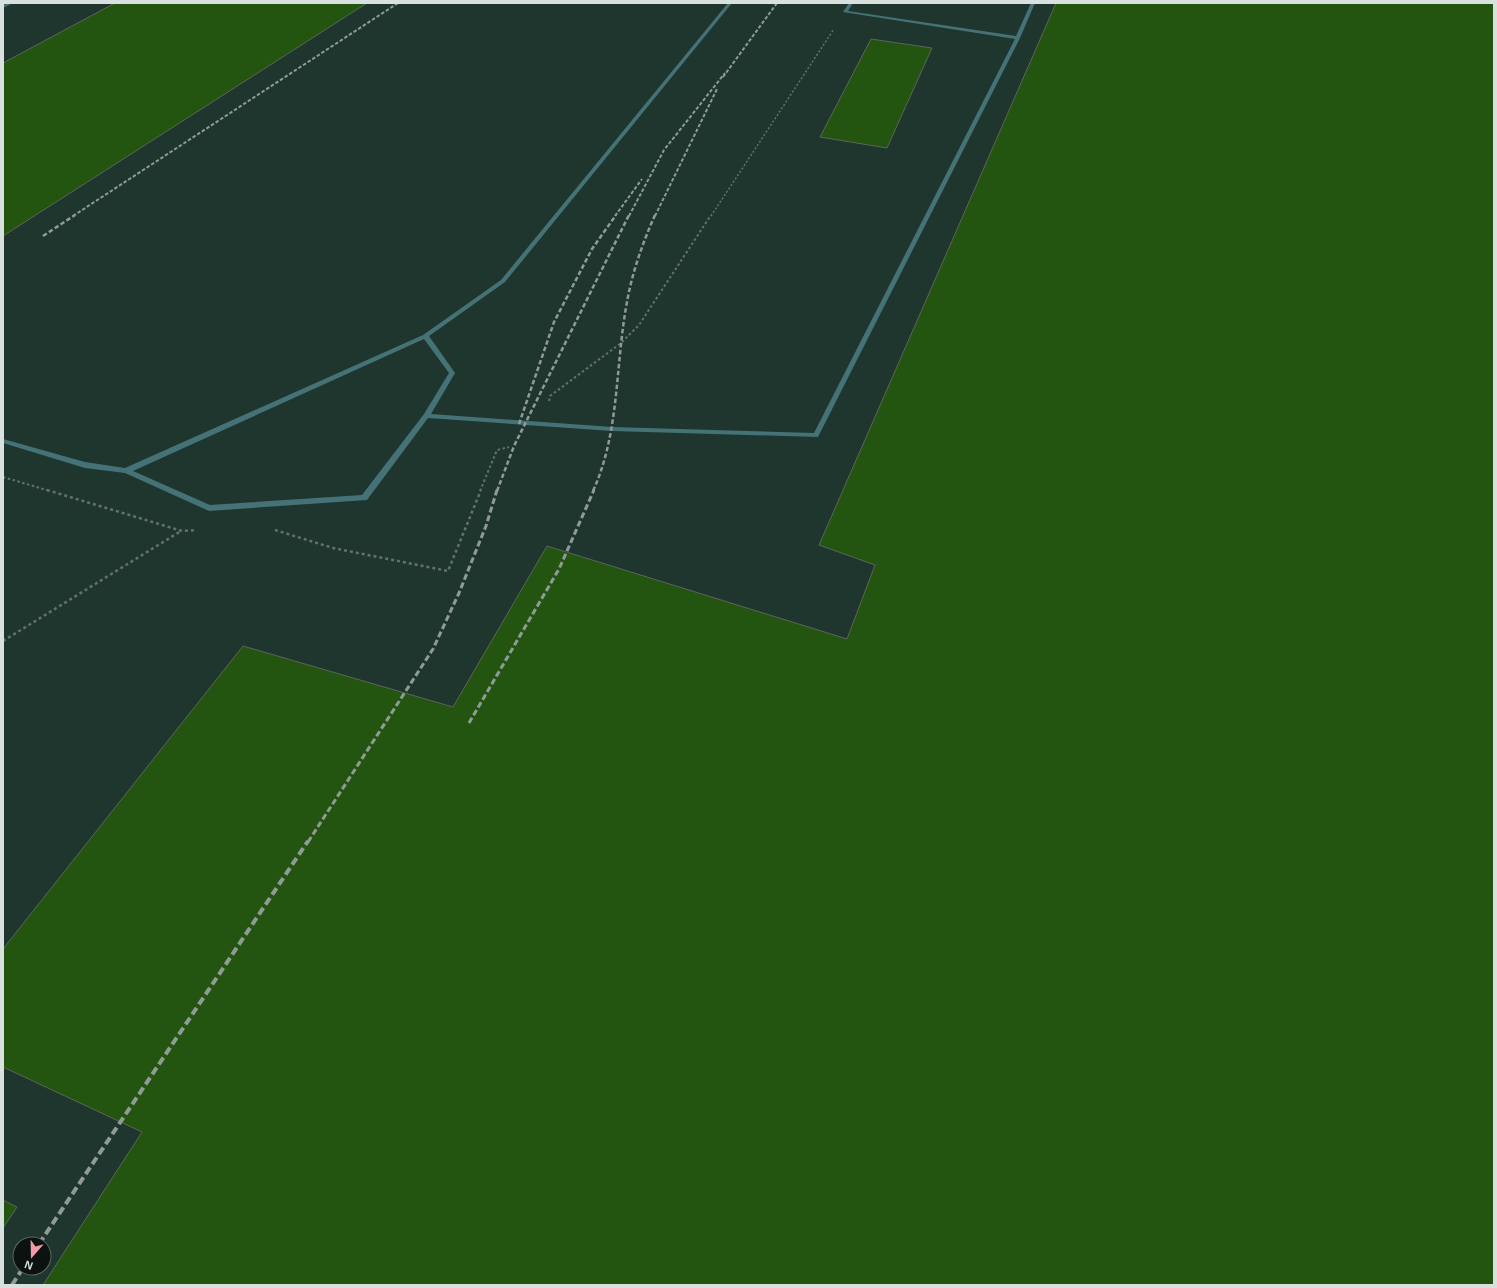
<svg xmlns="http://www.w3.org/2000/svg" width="1497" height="1288" font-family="Helvetica,sans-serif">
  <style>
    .built { fill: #1f362e; fill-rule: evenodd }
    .building { fill: #235511; stroke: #5c6559 }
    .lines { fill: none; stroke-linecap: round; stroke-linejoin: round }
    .path-far2 { stroke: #65716d; stroke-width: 1.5; stroke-dasharray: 2 2; stroke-linecap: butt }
    .path-far1 { stroke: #65716d; stroke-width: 2; stroke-dasharray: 2.5 2.5; stroke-linecap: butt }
    .path { stroke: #65716d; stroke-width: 2.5; stroke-dasharray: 3 3; stroke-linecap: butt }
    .lane { fill: #457276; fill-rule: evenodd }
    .rail-far3 { stroke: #909b97; stroke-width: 2; stroke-dasharray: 3.5 2; stroke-linecap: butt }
    .rail-far2 { stroke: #909b97; stroke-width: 2.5; stroke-dasharray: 4.5 2.5; stroke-linecap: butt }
    .rail-far1 { stroke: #909b97; stroke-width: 3; stroke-dasharray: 6 3; stroke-linecap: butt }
    .rail { stroke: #909b97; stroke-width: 4; stroke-dasharray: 8 4; stroke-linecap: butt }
  </style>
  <rect width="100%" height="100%" fill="#1c2b26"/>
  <path class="built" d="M3 3H1494V1285H3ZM20 1244H44V1268H20Z"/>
  <g class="building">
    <path d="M115 3H367L3 236V63Z"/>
    <path d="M1056 3H1494V1285H43L142 1132 3 1067V949L243 646 453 707 547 546 847 639 875 565 819 545Z"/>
    <path d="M871 39 932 48 887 148 820 137Z"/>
    <path d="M3 1200 17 1207 3 1228Z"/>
  </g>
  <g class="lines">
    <path class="path-far2" d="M711 216 834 29"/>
    <g class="path-far1">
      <path d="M549 401 550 396 621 343 639 325 711 215"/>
      <path d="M3 477 50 491"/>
      <path d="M480 491 497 450 509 447"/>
    </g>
    <g class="path">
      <path d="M47 490 182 531 197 530"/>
      <path d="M275 530 333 548 448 571 481 490"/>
      <path d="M3 641 181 531"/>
    </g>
    <g class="lane">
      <path d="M8 3H13L3 8V5Z"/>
      <path d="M728 3H732L505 282 429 336 455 373 431 414 612 427 814 433 1015 39 843 12 849 3H853L848 11 1016 36 1031 3H1035L1020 38 818 437 612 431 428 418 367 500 209 511 125 473 85 468 3 443V439L85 462 125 468 423 335 501 280ZM424 339 449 373 424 414 362 495 210 505 133 471Z"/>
    </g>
    <g class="rail-far3">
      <path d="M723 77 777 3"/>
      <path d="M73 216 398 3"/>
      <path d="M615 216 642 179"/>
      <path d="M629 216 664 150 725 73"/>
      <path d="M655 216 717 89"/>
    </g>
    <g class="rail-far2">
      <path d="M43 236 75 215"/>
      <path d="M519 424 554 322 592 249 616 215"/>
      <path d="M497 491 514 446 629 215"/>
      <path d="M593 491C620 432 615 365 627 302 632 273 643 242 655 215"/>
    </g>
    <g class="rail-far1">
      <path d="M469 723 559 569 594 490"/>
      <path d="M308 842 433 649 459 593 486 526 497 490"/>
    </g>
    <g class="rail">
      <path d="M39 1244 308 841"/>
      <path d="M12 1285 23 1268"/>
    </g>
  </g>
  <rect width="1497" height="1288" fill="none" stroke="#d8e1de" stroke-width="8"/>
  <g transform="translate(32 1256) rotate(200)"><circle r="19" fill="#0b1210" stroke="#5d6562"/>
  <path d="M0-3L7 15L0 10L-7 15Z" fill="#f39aa8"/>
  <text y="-6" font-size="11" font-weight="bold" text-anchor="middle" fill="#d8e1de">N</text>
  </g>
</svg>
